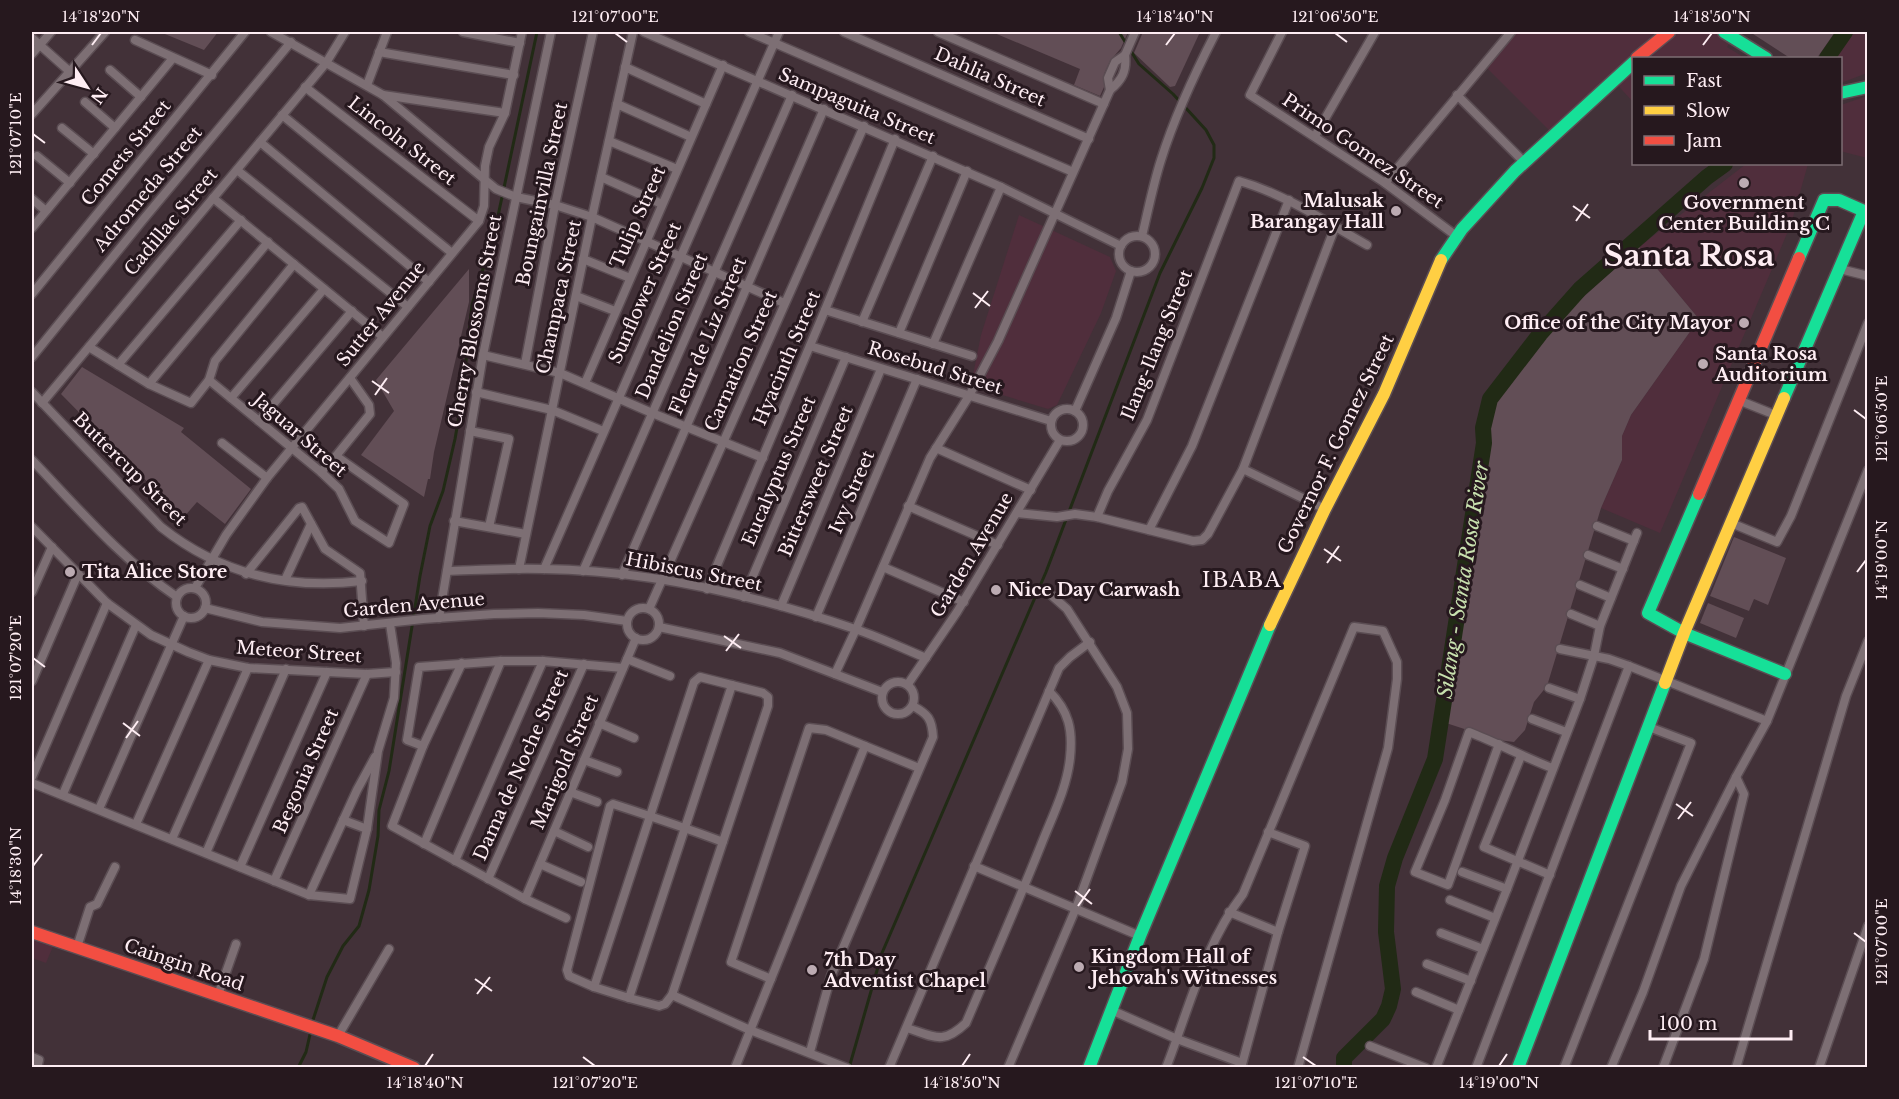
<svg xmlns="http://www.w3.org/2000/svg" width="1899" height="1099" font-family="'Libre Baskerville',serif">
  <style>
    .built { fill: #502e3c }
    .green { fill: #624e56 }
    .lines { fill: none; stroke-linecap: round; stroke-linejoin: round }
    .stream { stroke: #212a15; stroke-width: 3 }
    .river { stroke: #212a15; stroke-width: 16 }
    .street-casing { stroke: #5b4d53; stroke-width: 11 }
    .fast-casing { stroke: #5b4d53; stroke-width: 15 }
    .slow-casing { stroke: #5b4d53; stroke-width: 15 }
    .jam-casing { stroke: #5b4d53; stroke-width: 15 }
    .street { stroke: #7d6f74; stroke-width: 8 }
    .fast { stroke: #16e098; stroke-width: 12 }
    .slow { stroke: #ffcf43; stroke-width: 12 }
    .jam { stroke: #f24e42; stroke-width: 12 }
    .ticks { fill: none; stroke: #feedf3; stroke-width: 2 }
    .poi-dot { fill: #bcabb2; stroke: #26181e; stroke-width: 2 }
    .labels { text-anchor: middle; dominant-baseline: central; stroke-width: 6; stroke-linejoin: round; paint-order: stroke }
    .street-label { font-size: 18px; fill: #feedf3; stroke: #26181e }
    .poi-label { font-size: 18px; font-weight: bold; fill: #feedf3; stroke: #26181e; text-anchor: start }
    .water-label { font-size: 20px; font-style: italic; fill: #c8e1af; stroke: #26181e }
    .quarter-label { font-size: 21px; letter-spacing: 1.5px; fill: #feedf3; stroke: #26181e }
    .town-label { font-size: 30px; font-weight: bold; fill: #feedf3; stroke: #26181e }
    .neatline { fill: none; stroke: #feedf3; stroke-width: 2 }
    .ticks-label { font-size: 15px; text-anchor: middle; fill: #feedf3 }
  </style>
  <rect width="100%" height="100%" fill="#423138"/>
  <g class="built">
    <path d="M1511 32H1724L1733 38 1727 47 1745 58H1634L1633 102 1613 80 1553 134 1483 64Z"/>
    <path d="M1850 32H1867V73L1841 83 1840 58H1833Z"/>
    <path d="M1867 96H1868L1867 158 1840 151 1841 105Z"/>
    <path d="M1746 164H1808L1791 224 1660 533 1601 508 1622 460V436L1631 415 1699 319 1639 247Z"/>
    <path d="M1019 215 1110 257 1116 271 1101 313 1057 405 1048 409 989 391 973 375 981 335Z"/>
    <path d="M33 936 54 944 46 963 32 958Z"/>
  </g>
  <g class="green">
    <path d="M160 32H218L204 50Z"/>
    <path d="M992 32H1128L1121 48 1110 61 1104 74V87L1100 96 1074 85 1080 69Z"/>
    <path d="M1143 32H1200L1175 86 1170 87 1134 53Z"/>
    <path d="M1750 32H1835L1817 58H1790Z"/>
    <path d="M1639 247 1699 319 1631 415 1622 436V460L1601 508 1547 686 1534 702 1525 730 1514 742 1498 740 1446 723 1465 586 1484 468 1490 449V427L1495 402 1529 359 1551 326Z"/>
    <path d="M469 269V302L434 452 430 479H428L424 497 361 455 394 411 376 380Z"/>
    <path d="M82 367 184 428 181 432 251 489 225 524 197 502 183 518 61 394Z"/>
    <path d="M1734 537 1786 558 1768 605 1754 599 1749 611 1710 596Z"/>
    <path d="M1708 603 1744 618 1736 638 1700 623Z"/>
  </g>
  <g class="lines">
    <g class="stream">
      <path d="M312 1023 327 977 343 946 359 926 369 890 378 836 379 810 389 771 420 576 430 526 443 491 455 439 462 399 472 305 495 230 537 32"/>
      <path d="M298 1068 306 1052 311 1030"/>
      <path d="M849 1068 882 953 1046 572 1160 273 1202 188 1214 158V145L1206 130 1173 94 1139 64 1119 32"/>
    </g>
    <g class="river">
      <path d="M1827 58 1845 32"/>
      <path d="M1344 1068V1058L1383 1019 1389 1006 1393 989 1386 932 1387 886 1395 858 1435 759 1484 443 1483 428 1490 399 1540 334 1580 289 1707 177 1725 164"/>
    </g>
    <g class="street-casing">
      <g id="street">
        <path d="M271 32 383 95 496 189 516 197 555 205 592 217 784 303"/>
        <path d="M463 32 520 43"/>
        <path d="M644 32 1001 187 1121 246"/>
        <path d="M749 32 1073 172"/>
        <path d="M844 32 1089 139"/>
        <path d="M938 32 1104 104"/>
        <path d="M1282 32 1250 95 1385 183 1455 235"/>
        <path d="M32 38 69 71"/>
        <path d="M135 40 212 75"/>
        <path d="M379 52 514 75"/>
        <path d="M32 54 51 32"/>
        <path d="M625 67 706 104"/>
        <path d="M110 70 141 97"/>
        <path d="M367 85 387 32"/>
        <path d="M305 87 479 221"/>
        <path d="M1110 90 1108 78 1115 62 1125 55 1135 32"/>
        <path d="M383 95 505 113"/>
        <path d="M1457 95 1524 162"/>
        <path d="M85 102 115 128"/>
        <path d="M617 104 691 137"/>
        <path d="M32 114 105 32"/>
        <path d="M282 115 452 253"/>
        <path d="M62 128 94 154"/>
        <path d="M1315 136 1375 32"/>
        <path d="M609 141 677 169"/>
        <path d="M260 142 429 282"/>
        <path d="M37 156 70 183"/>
        <path d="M237 170 408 307"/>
        <path d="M601 177 662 204"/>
        <path d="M1385 183 1511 32"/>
        <path d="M213 198 383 337"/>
        <path d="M32 199 46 211"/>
        <path d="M32 228 173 58"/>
        <path d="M1142 236C1148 211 1153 185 1161 160 1175 115 1195 73 1216 32"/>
        <circle cx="1137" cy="254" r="18"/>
        <path d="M583 259 630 278"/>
        <path d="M1840 269 1868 276"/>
        <path d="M32 294 245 32"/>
        <path d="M576 296 615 311"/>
        <path d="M825 310 972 356"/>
        <path d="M862 322 933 156"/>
        <path d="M899 333 967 171"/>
        <path d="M933 344 1001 187"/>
        <path d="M810 346 1051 421"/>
        <path d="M89 347 149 384 191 403 209 380 215 361 294 264"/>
        <path d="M483 355 560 373 652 413 763 458"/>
        <path d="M32 357 142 221 291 42"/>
        <path d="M525 364 555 205 593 32"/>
        <path d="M118 365 241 220"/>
        <path d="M209 380 321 472 339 489 355 521 389 543 404 504 336 456"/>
        <path d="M585 383 723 65"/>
        <path d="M149 384 268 242"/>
        <path d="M32 392 161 527C220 574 287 590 362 581"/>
        <path d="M476 392 552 410 603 431"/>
        <path d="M231 398 324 289"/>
        <path d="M1738 400 1778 416"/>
        <path d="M42 403 326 63 345 32"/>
        <circle cx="1067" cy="425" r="16"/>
        <path d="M1075 411 1116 318 1131 271"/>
        <path d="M259 421 352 311"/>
        <path d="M470 431 509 439 489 527"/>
        <path d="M222 443 267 478"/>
        <path d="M936 448 1031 490"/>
        <path d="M32 460C78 508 122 560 177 597"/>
        <path d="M1243 469 1325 509"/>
        <path d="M321 472 336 456 370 414 369 405 350 378"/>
        <path d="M908 506 998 545"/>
        <path d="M1017 513 1057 517 1075 514 1097 517 1193 541 1202 540 1208 534 1243 469 1335 227"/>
        <path d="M1097 517 1108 491 1147 420 1239 181C1285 194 1326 222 1367 245"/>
        <path d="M454 521 526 534"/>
        <path d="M1731 523 1777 542 1791 516 1868 323"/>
        <path d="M1597 526 1634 541"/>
        <path d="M32 527 107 603 151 635 188 652 209 660 248 668 367 674 396 672"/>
        <path d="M1149 530 1192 446 1289 200"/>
        <path d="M1588 555 1623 569"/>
        <path d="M883 567 964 602"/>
        <path d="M519 569 592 217 633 32"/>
        <path d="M544 569 779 32"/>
        <path d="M447 571C479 570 511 568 543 569 648 570 755 595 855 629 879 637 902 648 926 658"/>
        <path d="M583 571 792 95"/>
        <path d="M246 574 299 508 302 507 325 549 360 573 364 626"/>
        <path d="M622 575 824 109"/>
        <path d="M285 580 311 524"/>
        <path d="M1580 585 1611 598"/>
        <path d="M195 588 226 535 267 478 479 221 484 206 485 166 489 147 505 113 522 32"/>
        <circle cx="191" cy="603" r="15"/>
        <path d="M707 589 825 310 895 139"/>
        <path d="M32 592 52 547"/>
        <path d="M744 597 846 357"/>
        <path d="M781 606 881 369"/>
        <path d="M205 608 262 622 340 628 423 619 494 614 538 613 584 615 627 621"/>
        <circle cx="643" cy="624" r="16"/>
        <path d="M649 609 864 126"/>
        <path d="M1571 614 1600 626"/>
        <path d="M816 617 917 379"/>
        <path d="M439 618 483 355 551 32"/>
        <path d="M659 627 780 653 882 692"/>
        <path d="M1560 649 1609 659 1629 666 1767 721"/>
        <path d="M627 659 670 676"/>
        <path d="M462 663 423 746 392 826 525 899 566 918"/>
        <path d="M835 674 856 629 930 458 969 396 998 341 1110 90C1122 80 1127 71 1125 55"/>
        <path d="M32 681 78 574"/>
        <circle cx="898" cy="698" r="16"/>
        <path d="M908 684 957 612 1060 440"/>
        <path d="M1549 688 1580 699"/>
        <path d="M1532 719 1566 732"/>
        <path d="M599 723 634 738"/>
        <path d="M1499 744 1448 885 1415 872 1445 800 1469 732C1497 743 1524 757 1552 768"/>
        <path d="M423 746 407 740 419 667 501 661H543L623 668"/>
        <path d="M1521 756 1484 847 1550 875"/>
        <path d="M584 760 617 772"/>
        <path d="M32 777 107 603"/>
        <path d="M32 783 309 895 350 899 367 829 378 751 394 698 396 663 390 624"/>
        <path d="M570 792 597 802"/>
        <path d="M63 794 136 625"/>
        <path d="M99 809 184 616"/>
        <path d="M343 820 367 829"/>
        <path d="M136 824 209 660"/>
        <path d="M554 831 588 847"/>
        <path d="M172 839 248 668"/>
        <path d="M723 842C686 828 650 816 613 804L610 806 567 970 569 976 594 987 694 682 700 677 763 693 768 697V706L672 995 750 1030 847 1068"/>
        <path d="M424 844 501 661"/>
        <path d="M206 853 286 669"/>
        <path d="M455 861 543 661"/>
        <path d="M540 864 581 882"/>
        <path d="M974 866 1140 936"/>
        <path d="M240 867 327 672"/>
        <path d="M1462 872 1507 889"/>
        <path d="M488 879 584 664"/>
        <path d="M274 881 367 674"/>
        <path d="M309 895 357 790 375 757"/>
        <path d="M525 899 636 638"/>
        <path d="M1450 900 1495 918"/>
        <path d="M1229 912 1278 932"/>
        <path d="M1441 933 1483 949"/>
        <path d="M77 947 90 907 97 904 115 867"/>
        <path d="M1427 964 1471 981"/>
        <path d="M771 979 731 962 809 728 826 730 919 768"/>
        <path d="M594 987 629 998 732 685"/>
        <path d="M1416 992 1459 1010"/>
        <path d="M218 995 236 944"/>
        <path d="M629 998 659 1006 665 1004 672 995"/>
        <path d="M1111 1010 1177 1039 1242 1063"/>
        <path d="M907 1028C935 1037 943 1045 966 1023 991 964 1017 905 1041 845 1052 817 1067 788 1070 758 1073 730 1069 711 1049 691"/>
        <path d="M338 1036 389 949"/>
        <path d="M1370 1046 1426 1068"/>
        <path d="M810 1052 831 976 933 737C932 719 928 714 913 706"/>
        <path d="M32 1057 39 1060 37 1068"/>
        <path d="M735 1068 865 746"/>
        <path d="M889 1068 1059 668 1070 657 1090 642"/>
        <path d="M1008 1068 1076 908 1122 782 1128 749 1127 713 1117 687 1067 609 1050 594"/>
        <path d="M1166 1068C1189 1009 1204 945 1243 894L1354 627 1383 631 1397 662V679L1388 748 1298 1068"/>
        <path d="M1241 1068 1278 932 1305 846 1268 832"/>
        <path d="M1436 1068 1507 889 1580 699 1594 656 1600 626 1637 533"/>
        <path d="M1476 1068 1629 666"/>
        <path d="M1564 1068 1691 743 1649 727"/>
        <path d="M1611 1068 1643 992 1681 886 1736 777 1767 721 1868 470"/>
        <path d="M1663 1068 1704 959 1744 794 1736 777"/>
        <path d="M1736 1068 1846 696 1868 641"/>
        <path d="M1819 1068 1868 926"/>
      </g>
    </g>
    <g class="fast-casing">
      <g id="fast">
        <path d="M1724 32 1766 58"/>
        <path d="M1840 93 1868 87"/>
        <path d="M1441 260 1462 229 1515 171 1634 62"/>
        <path d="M1784 398 1864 211 1839 200H1824L1799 258"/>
        <path d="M1699 494 1648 613 1684 633 1785 674"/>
        <path d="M1089 1068 1140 936 1270 625"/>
        <path d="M1518 1068 1665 683"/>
      </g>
    </g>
    <g class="slow-casing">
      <g id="slow">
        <path d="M1270 625 1325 509 1384 394 1441 260"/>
        <path d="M1665 683 1684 633 1784 398"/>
      </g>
    </g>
    <g class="jam-casing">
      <g id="jam">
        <path d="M1637 58 1669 32"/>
        <path d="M1699 494 1799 258"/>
        <path d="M32 932 338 1036 414 1068"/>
      </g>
    </g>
    <use href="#street" class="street"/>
    <use href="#fast" class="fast"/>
    <use href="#slow" class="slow"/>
    <use href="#jam" class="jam"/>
  </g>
  <path class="ticks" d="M615 33 627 42M1335 33 1347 42M92 45 101 33M1166 45 1175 33M1703 45 1712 33M33 134 45 143M1573 206 1590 218M1576 221 1588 204M973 293 990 306M975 308 988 291M372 381 389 393M375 395 387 378M1854 410 1866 419M1324 549 1341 561M1327 563 1339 546M1857 572 1866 560M724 636 741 648M726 651 739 634M33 658 45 667M123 723 140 736M126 738 138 721M1676 804 1693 816M1678 819 1691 802M33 866 42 854M1075 891 1092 904M1078 906 1090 889M1854 933 1866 942M475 979 492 991M477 994 490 977M583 1057 595 1066M1303 1057 1316 1066M425 1066 433 1054M962 1066 970 1054M1499 1066 1507 1054"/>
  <g class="poi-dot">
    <circle cx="1744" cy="183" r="6"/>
    <circle cx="1396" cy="211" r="6"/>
    <circle cx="1744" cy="323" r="6"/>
    <circle cx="1703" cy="364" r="6"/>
    <circle cx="70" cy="572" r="6"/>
    <circle cx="996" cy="590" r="6"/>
    <circle cx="1079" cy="967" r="6"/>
    <circle cx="812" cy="970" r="6"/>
  </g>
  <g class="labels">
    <g class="street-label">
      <text transform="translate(990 77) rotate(24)">Dahlia Street</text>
      <text transform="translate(857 106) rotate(23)">Sampaguita Street</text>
      <text transform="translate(402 141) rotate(38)">Lincoln Street</text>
      <text transform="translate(1363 151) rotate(34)">Primo Gomez Street</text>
      <text transform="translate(126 153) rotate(-51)">Comets Street</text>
      <text transform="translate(148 189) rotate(-50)">Adromeda Street</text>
      <text transform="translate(542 194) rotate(-78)">Boungainvilla Street</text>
      <text transform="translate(638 217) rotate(-66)">Tulip Street</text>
      <text transform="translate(171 222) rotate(-50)">Cadillac Street</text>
      <text transform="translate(645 293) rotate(-66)">Sunflower Street</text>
      <text transform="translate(559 297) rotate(-78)">Champaca Street</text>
      <text transform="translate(381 314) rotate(-51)">Sutter Avenue</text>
      <text transform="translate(475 321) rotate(-79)">Cherry Blossoms Street</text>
      <text transform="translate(672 326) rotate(-67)">Dandelion Street</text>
      <text transform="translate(708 336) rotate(-67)">Fleur de Liz Street</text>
      <text transform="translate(1157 345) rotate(-68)">Ilang-Ilang Street</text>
      <text transform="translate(787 358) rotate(-67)">Hyacinth Street</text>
      <text transform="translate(741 361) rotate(-66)">Carnation Street</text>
      <text transform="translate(935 368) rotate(17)">Rosebud Street</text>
      <text transform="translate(300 435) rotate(41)">Jaguar Street</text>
      <text transform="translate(1336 444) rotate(-64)">Governor F. Gomez Street</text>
      <text transform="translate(130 469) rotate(45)">Buttercup Street</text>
      <text transform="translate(779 471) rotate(-67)">Eucalyptus Street</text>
      <text transform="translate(816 481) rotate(-67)">Bittersweet Street</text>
      <text transform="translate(852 492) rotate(-67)">Ivy Street</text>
      <text transform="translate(972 555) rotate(-59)">Garden Avenue</text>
      <text transform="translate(694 572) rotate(11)">Hibiscus Street</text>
      <text transform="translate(414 605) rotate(-5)">Garden Avenue</text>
      <text transform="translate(299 652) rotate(4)">Meteor Street</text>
      <text transform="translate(565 762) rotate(-67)">Marigold Street</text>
      <text transform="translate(521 765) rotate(-66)">Dama de Noche Street</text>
      <text transform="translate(306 771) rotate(-66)">Begonia Street</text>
      <text transform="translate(184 965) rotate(19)">Caingin Road</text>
    </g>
    <g class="poi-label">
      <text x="1384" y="201" text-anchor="end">Malusak<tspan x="1384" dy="21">Barangay Hall</tspan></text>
      <text x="1744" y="203" text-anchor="middle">Government<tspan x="1744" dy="21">Center Building C</tspan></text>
      <text x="1732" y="323" text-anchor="end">Office of the City Mayor</text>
      <text x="1715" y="354">Santa Rosa<tspan x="1715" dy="21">Auditorium</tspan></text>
      <text x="82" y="572">Tita Alice Store</text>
      <text x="1008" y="590">Nice Day Carwash</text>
      <text x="1091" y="957">Kingdom Hall of<tspan x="1091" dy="21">Jehovah's Witnesses</tspan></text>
      <text x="824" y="960">7th Day<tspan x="824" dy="21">Adventist Chapel</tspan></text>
    </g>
    <g class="water-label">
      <text transform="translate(1463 580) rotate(-81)">Silang - Santa Rosa River</text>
    </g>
    <g class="quarter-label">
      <text x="1242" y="580">IBABA</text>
    </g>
    <g class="town-label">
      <text x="1689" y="255">Santa Rosa</text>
    </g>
  </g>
  <rect width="1899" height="1099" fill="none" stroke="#26181e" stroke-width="66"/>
  <rect x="1632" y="57" width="210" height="108" fill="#26181e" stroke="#7c6d73" stroke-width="1.5"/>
  <rect x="1644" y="76" width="30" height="9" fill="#16e098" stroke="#7c6d73" stroke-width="1.5"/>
  <text x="1686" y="87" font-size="18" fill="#feedf3">Fast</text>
  <rect x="1644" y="106" width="30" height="9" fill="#ffcf43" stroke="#7c6d73" stroke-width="1.5"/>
  <text x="1686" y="117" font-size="18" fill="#feedf3">Slow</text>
  <rect x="1644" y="136" width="30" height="9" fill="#f24e42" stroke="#7c6d73" stroke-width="1.5"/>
  <text x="1686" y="147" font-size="18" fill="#feedf3">Jam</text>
  <g transform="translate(87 87) rotate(126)" stroke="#26181e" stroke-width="4.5" paint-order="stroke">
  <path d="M0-4.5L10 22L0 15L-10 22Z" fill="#feedf3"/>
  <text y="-9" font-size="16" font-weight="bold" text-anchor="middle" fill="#feedf3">N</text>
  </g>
  <path d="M1650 1030v9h141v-9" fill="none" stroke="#feedf3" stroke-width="3"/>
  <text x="1659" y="1030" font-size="18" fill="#feedf3" stroke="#26181e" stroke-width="4.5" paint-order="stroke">100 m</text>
  <rect x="33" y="33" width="1833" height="1033" class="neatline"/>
  <g class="ticks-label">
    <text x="101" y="22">14°18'20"N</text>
    <text x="615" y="22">121°07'00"E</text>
    <text x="1175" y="22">14°18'40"N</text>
    <text x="1335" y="22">121°06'50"E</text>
    <text x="1712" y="22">14°18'50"N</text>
    <text transform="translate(16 134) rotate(-90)" y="5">121°07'10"E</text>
    <text transform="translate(1882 419) rotate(-90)" y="5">121°06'50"E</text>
    <text transform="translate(1882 560) rotate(-90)" y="5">14°19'00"N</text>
    <text transform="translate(16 658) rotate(-90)" y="5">121°07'20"E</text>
    <text transform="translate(16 866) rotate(-90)" y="5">14°18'30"N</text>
    <text transform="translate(1882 942) rotate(-90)" y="5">121°07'00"E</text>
    <text x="425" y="1088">14°18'40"N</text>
    <text x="595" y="1088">121°07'20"E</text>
    <text x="962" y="1088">14°18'50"N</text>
    <text x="1316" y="1088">121°07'10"E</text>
    <text x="1499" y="1088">14°19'00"N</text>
  </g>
</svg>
